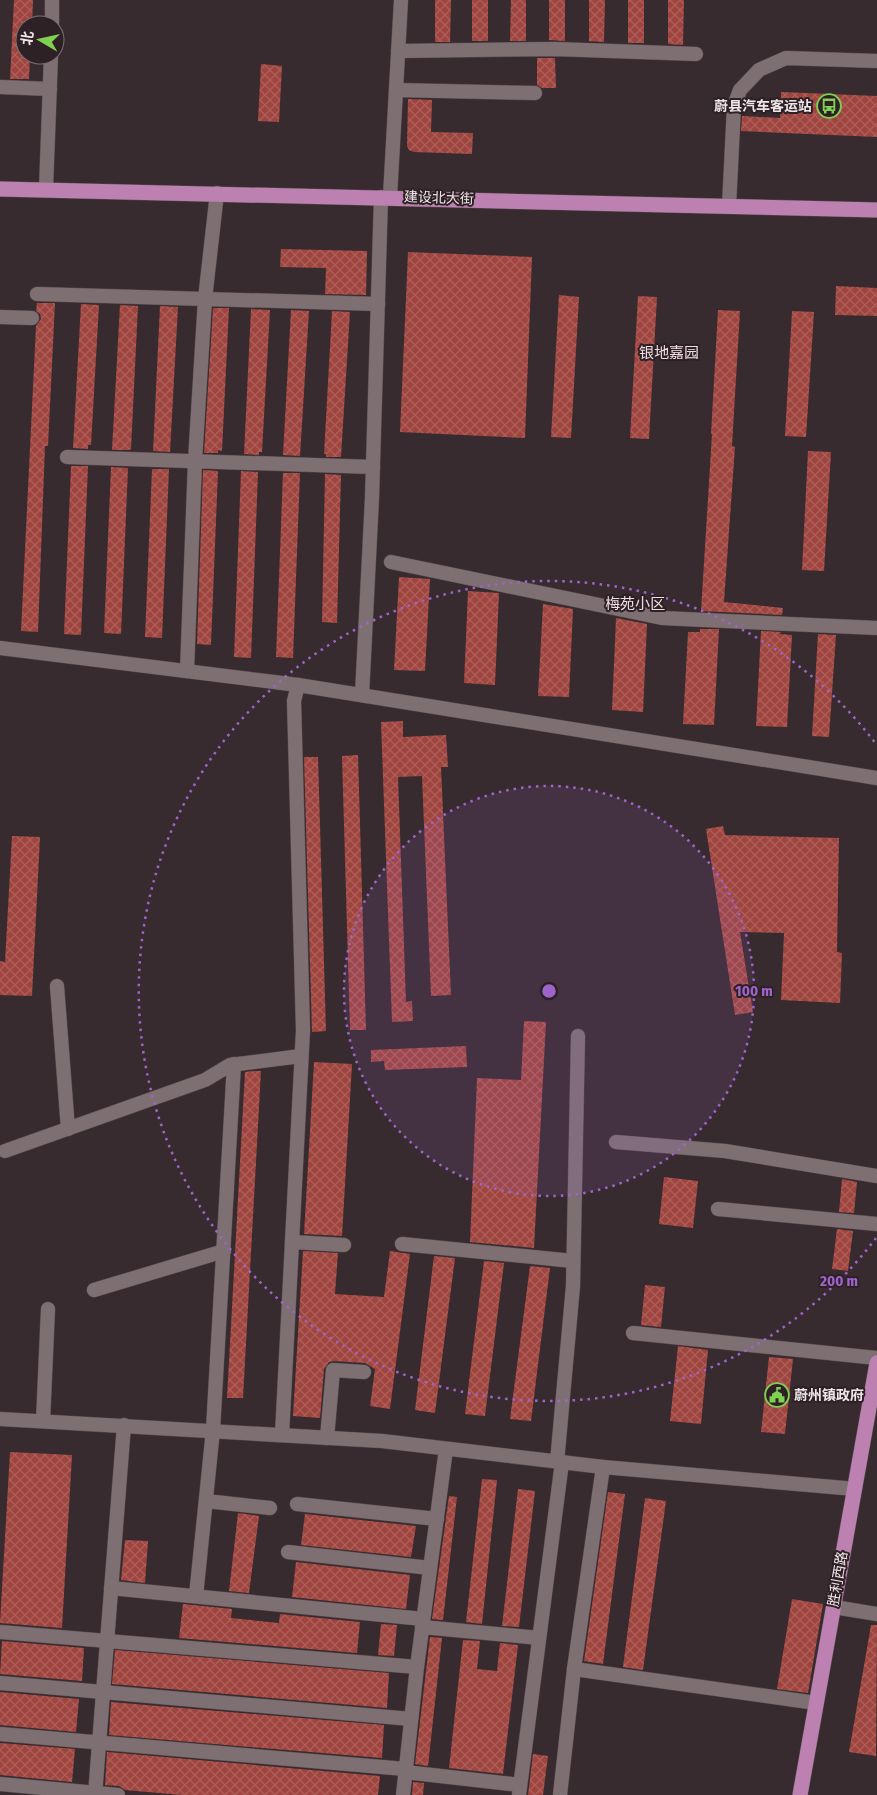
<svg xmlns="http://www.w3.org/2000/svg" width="877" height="1795" font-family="'Fira Sans Condensed','Noto Sans SC',sans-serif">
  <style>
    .building { fill: url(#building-cross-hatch) }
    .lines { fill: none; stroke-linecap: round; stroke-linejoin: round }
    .minor-casing { stroke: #554b4e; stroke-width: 15 }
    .major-casing { stroke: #554b4e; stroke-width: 16 }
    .minor { stroke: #7e6f73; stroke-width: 14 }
    .major { stroke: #bc80b1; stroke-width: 15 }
    .ring { fill: none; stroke: #9e64cc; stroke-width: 2.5; stroke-dasharray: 2.5 5 }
    .labels { text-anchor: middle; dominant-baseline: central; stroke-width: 4; stroke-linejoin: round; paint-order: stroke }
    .poi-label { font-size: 14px; font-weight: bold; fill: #efe6e9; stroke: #2e2125; text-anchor: end }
    .street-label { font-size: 14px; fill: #efe6e9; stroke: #2e2125 }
    .neighbourhood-label { font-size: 15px; fill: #efdde2; stroke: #2e2125 }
    .centre { fill: #9e64cc; stroke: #2e2125; stroke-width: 2.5 }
    .ring-label { font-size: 15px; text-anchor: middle; font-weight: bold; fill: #9e64cc; stroke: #2e2125; stroke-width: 4; stroke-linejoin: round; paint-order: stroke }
  </style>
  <defs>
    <pattern id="building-cross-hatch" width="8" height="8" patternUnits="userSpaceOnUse" patternTransform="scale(1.25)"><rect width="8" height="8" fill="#9f443e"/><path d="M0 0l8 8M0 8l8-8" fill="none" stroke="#ad5f5a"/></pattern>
  </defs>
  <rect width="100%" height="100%" fill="#382b2f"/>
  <g class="building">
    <path d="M14 0H33L32 25H25V55H30L29 79H10Z"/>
    <path d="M435 0H451L450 42H435Z"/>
    <rect x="472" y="0" width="16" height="41"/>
    <path d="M511 0H526V41H510Z"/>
    <path d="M549 0H565V41L549 40Z"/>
    <path d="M589 0H605L604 42 589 41Z"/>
    <rect x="628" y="0" width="16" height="43"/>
    <path d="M668 0H684L683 45 668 44Z"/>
    <path d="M537 58H555L556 88H542L537 85Z"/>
    <path d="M261 64 282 66 279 122 258 121Z"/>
    <path d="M781 92 877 96V137L741 131 742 116 780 118Z"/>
    <path d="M408 99 432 100 431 132 473 133 472 154 414 152 409 150 407 146Z"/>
    <path d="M281 249 367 251 366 295 325 294 326 268 280 267Z"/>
    <path d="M408 252 532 257 525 438 400 432Z"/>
    <path d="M836 286 877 288V316L835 315Z"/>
    <path d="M559 295 579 297 571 438 551 437Z"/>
    <path d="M638 296 657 297 649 439 630 438Z"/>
    <path d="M37 303H55L48 446H45L38 632 21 631 36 326 41 319 40 314 36 311Z"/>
    <path d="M81 304 99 305 91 445H88V449L73 448Z"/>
    <path d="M120 305 138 306 131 449 129 450H112Z"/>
    <path d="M160 306 178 307 170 452 153 451Z"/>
    <path d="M213 308H229L222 451 218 450V453H204Z"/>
    <path d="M251 309 270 310 262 452H259V455L244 454Z"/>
    <path d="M291 310 309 311 300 456 283 455Z"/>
    <path d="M718 310 740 311 732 446 735 447 724 602 783 608 782 615 701 611 712 434H711Z"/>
    <path d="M332 311 350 312 341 457H326V454H324Z"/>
    <path d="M792 311 814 312 806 437 785 436Z"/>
    <path d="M808 451 831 452 824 571 802 570Z"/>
    <path d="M71 466H88L81 635 64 634Z"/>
    <path d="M111 467 128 468 121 634 104 633Z"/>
    <path d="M152 469H169L162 638 145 637Z"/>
    <path d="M203 470 218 471 211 645 197 644Z"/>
    <path d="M241 471 258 472 251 658 234 657Z"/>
    <path d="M283 473H300L293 658 276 657Z"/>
    <path d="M325 474 341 475 337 623 322 622Z"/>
    <path d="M399 577 430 579 425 671 394 670Z"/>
    <path d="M468 591 499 593 495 685 464 683Z"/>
    <path d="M543 604 573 609 569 697 538 696Z"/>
    <path d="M616 618 647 624 643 712 612 710Z"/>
    <path d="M700 629H719L714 725 683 724 688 632H700Z"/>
    <path d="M761 631 781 632 780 634 792 635 787 727 756 726Z"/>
    <path d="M818 634 836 635 829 737 812 736Z"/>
    <path d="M403 721V737L446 735 448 767H441L451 995 431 996 422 776 398 777 406 1002 412 1001 413 1021 392 1022 381 722Z"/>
    <path d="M358 755 366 1030H350L342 756Z"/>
    <path d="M304 757H318L326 1031 312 1032Z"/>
    <path d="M723 826 725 835 839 838 837 952 842 953 840 1003 781 1000 784 933 740 932 753 1012 735 1015 706 829Z"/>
    <path d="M12 836 40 837 32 996 0 995V961L5 962Z"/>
    <path d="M524 1021 546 1022 534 1248 470 1242 477 1078 521 1080Z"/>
    <path d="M466 1046 467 1067 385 1070 384 1061 371 1062V1050Z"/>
    <path d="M314 1062 352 1064 342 1236 304 1234Z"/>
    <path d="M254 1071H261L243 1398H227L245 1072Z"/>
    <path d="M664 1177 698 1181 693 1228 659 1224Z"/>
    <path d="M842 1179 857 1182 854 1213 839 1212Z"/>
    <path d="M837 1229 853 1231 848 1271 832 1269Z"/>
    <path d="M303 1251 338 1253 335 1294 384 1297 390 1251 410 1254 390 1409 370 1406 375 1369 365 1363 334 1361 329 1362 324 1369 320 1418 293 1416Z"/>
    <path d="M434 1256 455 1258 435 1413 415 1410Z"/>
    <path d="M484 1261 504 1263 485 1416 465 1414Z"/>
    <path d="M530 1266 550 1268 531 1421 510 1419Z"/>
    <path d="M645 1285 665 1287 661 1327 641 1325Z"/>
    <path d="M678 1346 708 1350 701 1424 670 1421Z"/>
    <path d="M769 1357 793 1359 785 1434 761 1432Z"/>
    <path d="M10 1452 72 1455 62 1628 0 1623Z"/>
    <path d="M482 1479 497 1480 482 1624 466 1622Z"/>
    <path d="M518 1489 535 1491 519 1627 502 1626Z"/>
    <path d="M608 1492 625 1494 603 1664 584 1661Z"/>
    <path d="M449 1496 457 1497 443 1620 432 1619Z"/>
    <path d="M645 1498 666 1501 643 1670 623 1667Z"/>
    <path d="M238 1513 259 1516 249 1593 229 1591Z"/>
    <path d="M305 1514 416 1526 411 1557 301 1545Z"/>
    <path d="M125 1540 148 1541 145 1583 121 1580Z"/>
    <path d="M296 1562 410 1575 406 1609 292 1597Z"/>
    <path d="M792 1599 823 1604 808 1693 777 1689Z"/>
    <path d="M183 1604 232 1609 231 1618 279 1623 280 1614 360 1622 357 1653 179 1638Z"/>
    <path d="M381 1624 397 1625 394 1656 378 1655Z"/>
    <path d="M871 1625H877L876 1756 849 1752Z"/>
    <path d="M430 1637 442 1638 428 1766 415 1764Z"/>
    <path d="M463 1640 480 1641 477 1669 497 1671 500 1643 518 1645 503 1774 449 1768Z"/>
    <path d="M2 1641 84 1648 82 1681 0 1674Z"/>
    <path d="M115 1650 389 1673 387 1708 112 1684Z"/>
    <path d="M0 1692 79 1699 76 1732 0 1725Z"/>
    <path d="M111 1702 384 1725 382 1758 109 1735Z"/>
    <path d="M0 1743 75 1749 72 1782 0 1775Z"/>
    <path d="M107 1752 380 1776 378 1795H181L125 1790 119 1786 105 1785Z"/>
    <path d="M533 1754 548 1756 543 1795H528Z"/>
    <path d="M413 1782 424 1783 423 1795H412Z"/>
  </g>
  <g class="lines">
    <g class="minor-casing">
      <g id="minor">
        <path d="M52 25V0"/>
        <path d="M398 51 555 49 696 54"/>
        <path d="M0 87 50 89"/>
        <path d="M396 90 535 93"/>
        <path d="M46 189 51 55"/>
        <path d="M390 197 401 0"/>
        <path d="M729 206 734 106 740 90 759 70 786 58 877 61"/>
        <path d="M37 294 378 304"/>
        <path d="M0 317 32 318"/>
        <path d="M67 457 373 467"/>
        <path d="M391 562 662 618 877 628"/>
        <path d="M0 648 298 685 877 778"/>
        <path d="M187 671 195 461 205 299 217 193"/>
        <path d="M362 695 372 498 381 197"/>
        <path d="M57 986 68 1129"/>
        <path d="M616 1142 725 1151 877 1176"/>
        <path d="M5 1151 205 1080 230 1065 301 1056"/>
        <path d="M718 1209 877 1224"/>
        <path d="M292 1242 344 1245"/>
        <path d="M402 1244 573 1261"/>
        <path d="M94 1290 224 1251"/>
        <path d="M633 1333 877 1358"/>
        <path d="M0 1419 382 1441 603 1467 855 1489"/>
        <path d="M43 1421 48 1309"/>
        <path d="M282 1435 303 1030 294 701 298 685"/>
        <path d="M327 1438 333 1370 364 1372"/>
        <path d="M557 1462 573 1286 578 1036"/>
        <path d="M603 1467 574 1669 816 1703"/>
        <path d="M206 1501 270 1508"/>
        <path d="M297 1504 437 1519"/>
        <path d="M288 1552 430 1568"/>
        <path d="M111 1588 423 1619"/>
        <path d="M196 1596 213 1430 234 1064"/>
        <path d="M834 1607 877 1614"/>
        <path d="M422 1627 539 1638"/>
        <path d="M0 1632 417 1667 446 1449"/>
        <path d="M0 1683 411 1719"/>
        <path d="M0 1734 405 1769"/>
        <path d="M405 1772 520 1785"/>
        <path d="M0 1784 118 1795"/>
        <path d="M95 1795 124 1425"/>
        <path d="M403 1795 417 1667"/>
        <path d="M519 1795 562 1462"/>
        <path d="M560 1795 574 1669"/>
      </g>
    </g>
    <g class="major-casing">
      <g id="major">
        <path d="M0 189 877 210"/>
        <path d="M800 1795 877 1363"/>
      </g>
    </g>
    <use href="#minor" class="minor"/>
    <use href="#major" class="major"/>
  </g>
  <circle cx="549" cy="991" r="205" fill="#9e64cc" fill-opacity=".12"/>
  <g class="ring">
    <circle cx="549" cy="991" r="205"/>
    <path d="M876 1238A410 410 0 1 1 876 744"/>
  </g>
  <defs>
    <g id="bus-ring" transform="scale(1.25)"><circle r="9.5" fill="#2e2125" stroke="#80d051" stroke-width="1.5"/><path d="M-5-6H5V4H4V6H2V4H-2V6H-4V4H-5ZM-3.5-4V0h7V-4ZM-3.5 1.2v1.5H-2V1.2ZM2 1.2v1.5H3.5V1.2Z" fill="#80d051"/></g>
    <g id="civic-ring" transform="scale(1.25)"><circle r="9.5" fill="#2e2125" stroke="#80d051" stroke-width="1.5"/><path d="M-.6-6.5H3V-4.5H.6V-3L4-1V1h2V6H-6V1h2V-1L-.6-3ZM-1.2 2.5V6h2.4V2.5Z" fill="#80d051"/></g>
  </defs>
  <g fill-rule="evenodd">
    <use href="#bus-ring" x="829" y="106"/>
    <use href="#civic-ring" x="777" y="1395"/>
  </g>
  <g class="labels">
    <g class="poi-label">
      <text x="812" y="106">蔚县汽车客运站</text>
      <text x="794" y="1395" text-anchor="start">蔚州镇政府</text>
    </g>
    <g class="street-label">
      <text transform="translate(439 198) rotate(2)">建设北大街</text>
      <text transform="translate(838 1579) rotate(-80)">胜利西路</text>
    </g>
    <g class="neighbourhood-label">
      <text x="669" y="353">银地嘉园</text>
      <text x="635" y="604">梅苑小区</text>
    </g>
  </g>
  <circle cx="549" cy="991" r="8" class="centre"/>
  <g class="ring-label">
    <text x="754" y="996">100 m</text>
    <text x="839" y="1286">200 m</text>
  </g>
  <g transform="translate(40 40) rotate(279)"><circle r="24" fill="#2e2125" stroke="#7b7073"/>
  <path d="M0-4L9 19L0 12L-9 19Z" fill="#80d051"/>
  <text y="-8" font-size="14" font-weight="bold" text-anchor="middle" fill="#efe6e9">北</text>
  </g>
</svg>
